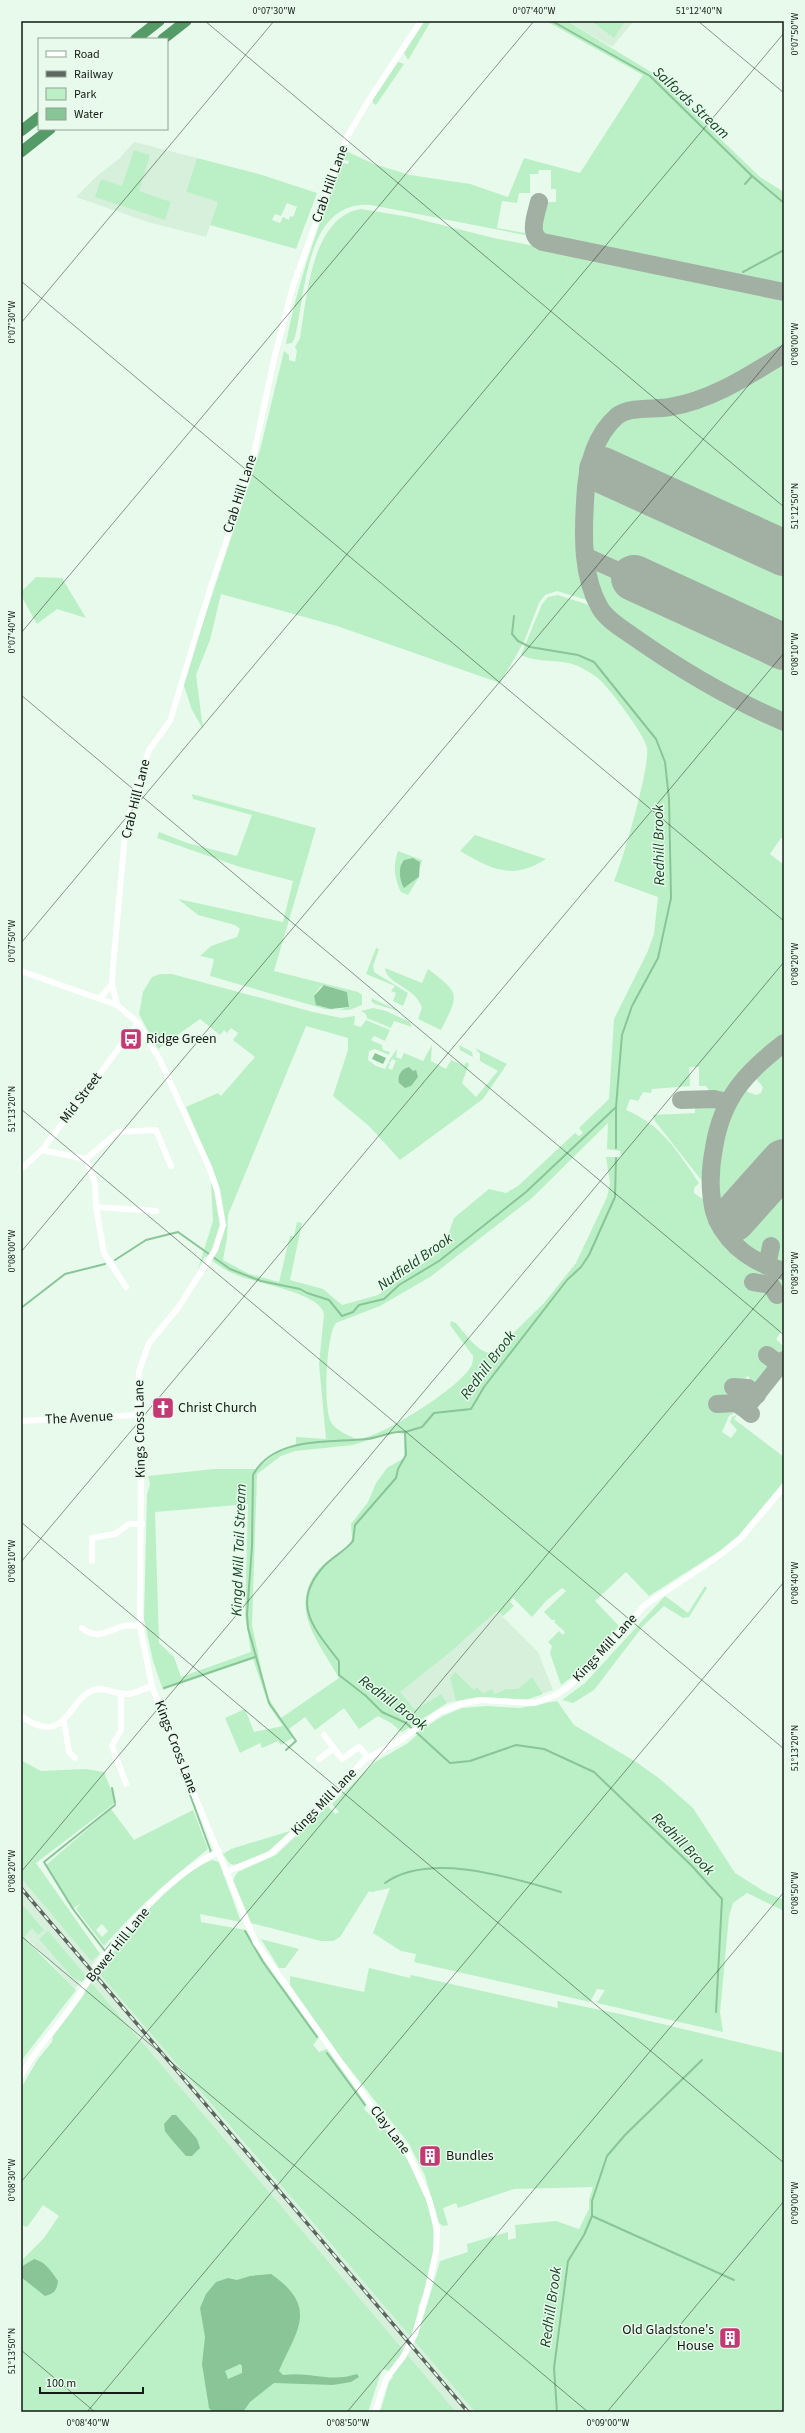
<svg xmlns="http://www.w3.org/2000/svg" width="805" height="2433" font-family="'Source Sans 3',sans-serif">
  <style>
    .built { fill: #d7f0dc }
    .green { fill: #bbf0c6; fill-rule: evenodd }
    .water { fill: #89c597; fill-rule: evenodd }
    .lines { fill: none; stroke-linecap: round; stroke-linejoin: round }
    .stream { stroke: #89c597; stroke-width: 2 }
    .taxiway { stroke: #a2b0a4; stroke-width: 18 }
    .runway { stroke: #a2b0a4; stroke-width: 46 }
    .minor { stroke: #fff; stroke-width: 6 }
    .motorway { stroke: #549b67; stroke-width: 11 }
    .rail-casing { stroke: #5c665e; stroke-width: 3.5 }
    .rail { stroke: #e7faeb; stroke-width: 2; stroke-dasharray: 6; stroke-linecap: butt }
    .ticks { fill: none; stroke: #141a15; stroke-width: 1; stroke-opacity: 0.45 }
    .labels { text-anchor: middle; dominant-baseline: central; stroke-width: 3; stroke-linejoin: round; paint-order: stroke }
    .street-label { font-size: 14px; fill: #141a15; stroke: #e7faeb }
    .poi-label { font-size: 14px; fill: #141a15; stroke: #e7faeb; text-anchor: start }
    .water-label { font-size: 15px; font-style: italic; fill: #123f21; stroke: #e7faeb }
    .neatline { fill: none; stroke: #141a15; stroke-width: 1.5 }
    .ticks-label { font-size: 10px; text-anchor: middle; fill: #141a15 }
  </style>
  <rect width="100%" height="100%" fill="#e7faeb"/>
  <g class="built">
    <path d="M567 21H634L612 47Z"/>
    <path d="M134 142 197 158 186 192 218 202 206 237 148 222 76 197 97 176 120 158Z"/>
    <path d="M497 1611 538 1652 553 1690 537 1695 511 1700 472 1697 447 1703 435 1698 415 1711 399 1692 448 1654Z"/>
    <path d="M21 1847 100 1954 75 1989 21 1931Z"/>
    <path d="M98 1972 229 2126 475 2412H456L374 2318 90 1981Z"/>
  </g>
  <g class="green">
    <path d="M424 21H431L408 60 404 53Z"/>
    <path d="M546 21H567L651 72 760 177 784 192V288L631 258 542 238 540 237 546 202H556V189H551V170H539L538 174H530V193H519L517 203 502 201 497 228 525 233V235L371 205C305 200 306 293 295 337L292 343 286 344C297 282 320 222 342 163L348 164 349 161 343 160 346 151 374 164 410 175 470 184 508 197 524 158 580 173 643 75Z"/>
    <path d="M591 21H625L614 38Z"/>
    <path d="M398 62 404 64 376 105 373 103V99Z"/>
    <path d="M134 150 150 155 139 191 171 202 165 220 95 197 101 179 122 186Z"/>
    <path d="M197 158 259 174 317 193 296 249 210 225 218 202 186 192ZM287 203 297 207 293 217 290 216 289 220 283 217 280 223 272 220 275 214 281 216Z"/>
    <path d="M361 209 410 217 494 238 784 295V349C757 365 729 385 699 395 673 404 647 400 624 407 615 410 609 417 604 425 578 460 578 505 579 547 580 565 588 580 590 598L587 600 557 591 545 595 539 603 524 642 500 683 337 626 221 594 210 640 196 675 203 729 192 710 183 683 260 450 284 351 289 355V360L295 362 297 351 295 347 300 338C307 298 311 217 361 209Z"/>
    <path d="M784 359V717C734 697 688 668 644 638 632 630 613 621 605 608 588 580 587 540 589 508 591 474 598 445 621 419L686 409 737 388Z"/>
    <path d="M36 577 62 578 86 618 57 609 37 624 23 599 21 592Z"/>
    <path d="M558 595 589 605 605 621 664 662 737 705 784 726V839L781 838 770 854 784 865V1036L743 1071 727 1093C717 1096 711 1095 706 1086H699V1067H689L690 1086 652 1089 651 1093 643 1092 638 1101 630 1099 626 1110C662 1125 678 1152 699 1183L694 1188V1193L707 1202C710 1213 711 1226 716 1236 728 1256 755 1269 776 1274L771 1281 753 1280 751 1284 766 1287 778 1298 781 1294 775 1284 782 1275 784 1276V1328L776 1339 784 1347V1352L780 1357 766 1352 764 1357 773 1364V1366L766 1376 763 1374 761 1377 764 1380 756 1391 752 1389 749 1376 746 1377 743 1385 731 1386 733 1389 743 1390 753 1395 744 1406 737 1399 721 1402 716 1400 713 1403 717 1408 733 1405 742 1409 729 1416 722 1432 731 1438 737 1430 730 1422 732 1417 738 1414 734 1419 784 1457V1481L739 1535 721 1550 649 1596 626 1572 595 1601 619 1626 579 1672 561 1685 550 1653 552 1646 548 1642 559 1631 563 1635 565 1632 554 1622 556 1620H552L544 1612 566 1591 562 1588 547 1600 532 1617 513 1598 510 1602 514 1606 503 1616 497 1611 448 1654 400 1692 415 1710 441 1694 447 1703 402 1732 391 1723 378 1716 359 1729 344 1708 315 1730 305 1717 289 1729 294 1737 281 1745 278 1741 262 1748 260 1743 240 1753 225 1718 245 1709 254 1732 283 1726 269 1706 253 1659 163 1690 153 1661 144 1619 147 1494 150 1485 148 1476 214 1469H256L278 1452 296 1445V1437L326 1439 319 1364 324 1314C321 1293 255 1283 237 1275 225 1271 216 1263 205 1256L198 1269 213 1221 211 1183 217 1180 186 1107 218 1093 221 1096 255 1057 233 1040 238 1033 231 1028 227 1033 224 1030 220 1035 200 1019 158 1049 139 1014 143 992 152 977 160 974H172L313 1012 341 1018 355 1016 354 1025 361 1027 366 1020 390 1030 385 1041 374 1036 371 1040 382 1045 383 1050 390 1052 389 1055 375 1049 369 1051 368 1060 376 1066 385 1069 388 1063 390 1064 388 1068 392 1070 396 1061 392 1059 390 1063 388 1062 397 1049 396 1057 401 1059 404 1053 423 1061 432 1045 431 1061 446 1069 451 1060 464 1066 466 1062 469 1064 462 1083 476 1097 498 1071 480 1061V1054L475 1048 507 1064 483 1099 400 1160 369 1126 333 1096 348 1050V1038L306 1026 228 1215 227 1238 223 1260 249 1274 279 1282 290 1236H294L297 1222 302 1223 290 1280 323 1289 342 1305 378 1295 434 1256 447 1238 454 1218 489 1189 506 1193 518 1186 575 1133 579 1136 583 1133 579 1128 609 1099 614 1019 647 953 654 934 658 897 614 881C623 861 650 767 647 748 645 735 611 691 601 681 595 675 587 671 580 667 562 658 540 664 521 655L542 604 548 597ZM608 1123 607 1149 620 1151 621 1157H606L610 1183 607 1197 576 1263 544 1303 493 1353C478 1354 465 1333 456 1323L451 1321 450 1325 473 1356C473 1360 473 1364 470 1368 458 1388 380 1439 357 1439 349 1436 335 1430 331 1422 323 1409 326 1335 336 1323L380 1306 430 1277 532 1198ZM395 1432 404 1434V1458L387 1468 376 1483 368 1502 351 1524 352 1538 350 1543C342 1554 328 1559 319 1569 287 1608 319 1642 339 1678L281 1718 267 1696 252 1625 257 1474 281 1456 295 1451 353 1445ZM248 1504 245 1615 251 1652 181 1677 174 1657 159 1643 155 1512Z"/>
    <path d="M192 794 316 828 274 971 358 992 362 995V1005L349 1010 325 1009 210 976 214 959 200 956 211 946 237 937 240 929 235 925 198 915 178 899 283 922 293 881 240 867 157 838 159 832 187 843 237 856 252 815 193 799ZM326 985 347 992 349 1007 338 1010 319 1006 314 996 320 987Z"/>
    <path d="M475 835 546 859C512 881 491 869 460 851Z"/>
    <path d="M398 851 422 860 421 868 420 862 416 859 404 860 401 863 402 875 407 886 419 877 408 895 401 892C394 879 393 865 398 851Z"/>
    <path d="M376 948 379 949 373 966 374 972 408 993 403 1006 393 1001 396 993 391 991 395 986 366 974Z"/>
    <path d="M385 968 422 983 428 969C461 994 459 994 441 1030L418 1019 422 1008C415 986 387 985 385 968Z"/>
    <path d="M372 998 375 1000 402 1012 375 1004 371 1001Z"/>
    <path d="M373 1008 386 1011 410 1022 412 1027 394 1021 391 1028 367 1018 366 1014 361 1011Z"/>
    <path d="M459 1045 472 1052 473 1057 460 1050Z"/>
    <path d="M784 1049V1265L770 1261 772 1257 773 1244 769 1246 767 1260C752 1250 732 1238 724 1221 706 1188 718 1128 737 1098L741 1099 738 1096 743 1090 756 1095 761 1093 763 1087 757 1080 756 1074Z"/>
    <path d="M711 1102 716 1105 718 1109 712 1128 705 1177 702 1181 655 1121 653 1115 695 1113V1103Z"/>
    <path d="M705 1586 707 1588 689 1617 683 1618 664 1606 643 1626 594 1690 573 1703 562 1700 585 1683 665 1596 688 1613Z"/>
    <path d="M455 1672 474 1690 477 1687 483 1693 492 1689 495 1694 506 1689H518L532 1677 543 1694 526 1700 478 1697 456 1701 450 1678Z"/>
    <path d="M557 1701 574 1725 636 1762 660 1779 693 1808 735 1873 767 1893 784 1900V1911L747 1893 733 1903 729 1916 720 2012 723 2032 597 2003 605 1990 597 1989 590 2002 414 1962 416 1954 401 1951 373 1933 390 1888 372 1892 369 1891 340 1937 333 1941H321L251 1923 233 1885 234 1878 238 1872 276 1855 325 1808 328 1806 335 1814 339 1812 332 1804 375 1762 408 1743 418 1734 417 1732 443 1716 462 1708 487 1706 520 1708Z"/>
    <path d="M21 1760 41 1771 85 1769 104 1772 116 1802 36 1863 100 1954 91 1961 21 1878Z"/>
    <path d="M111 1809 134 1840 193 1810 208 1849C168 1881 137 1908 104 1946L76 1909 81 1903 73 1909 46 1865ZM102 1924 108 1931 102 1937 96 1930Z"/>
    <path d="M290 1831C288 1847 248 1861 234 1865L229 1863 223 1854 231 1849Z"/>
    <path d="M212 1860 219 1862 241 1922 200 1914 201 1922 246 1930 266 1964 319 2037 313 2045 319 2052 327 2049 367 2104 364 2109 375 2120 380 2131 386 2129C411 2161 434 2202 434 2243 434 2265 425 2288 418 2309L424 2315 440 2261 468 2252 467 2244 508 2232V2240L516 2238 515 2225 556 2221 579 2229 589 2209V2200L593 2187 514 2189 458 2208 456 2203 443 2208 448 2225 443 2226 439 2223 425 2176 409 2144 342 2059 290 1985V1976L364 1992 369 1968 410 1978 411 1975 558 2008 557 2001 620 2014 784 2053V2412H475L98 1972C128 1934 166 1879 212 1860Z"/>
    <path d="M21 1903 44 1930 38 1935 32 1928 25 1936 29 1943 76 1990 21 2061Z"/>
    <path d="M48 1931 87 1977 82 1982 72 1977 39 1939Z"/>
    <path d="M261 1939 299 1949 285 1968H279Z"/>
    <path d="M90 1981 456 2412H380L389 2382 393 2377 387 2370 382 2369 368 2412H21V2261L44 2238 59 2216 43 2205 28 2226 26 2227 21 2224V2088L38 2059 52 2042 53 2036 83 1996Z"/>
  </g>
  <g class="water">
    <path d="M413 858 420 862 419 877 404 888C399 880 398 866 404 860Z"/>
    <path d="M324 985 347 992 349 1007 331 1009 316 1005 314 996Z"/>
    <path d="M375 1053 386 1058 383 1064 372 1059Z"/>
    <path d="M409 1067 413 1071 416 1070 418 1077 411 1086 405 1088 399 1083C397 1076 401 1069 409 1067Z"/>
    <path d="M172 2115H176L197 2139 200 2148 192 2156H186L171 2139 165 2131 164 2124Z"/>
    <path d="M34 2259C46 2262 51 2271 58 2281 57 2290 54 2294 45 2296L21 2277V2267Z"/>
    <path d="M271 2274C319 2307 297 2330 279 2371L283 2375C310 2371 330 2383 357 2374L359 2377 351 2382 333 2385 274 2383 250 2402 243 2412H213L209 2408 202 2364 205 2337 200 2308 206 2294 216 2282 228 2278 237 2280 250 2276ZM240 2364 242 2366V2373L228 2379 225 2371Z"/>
  </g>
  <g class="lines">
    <g class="stream">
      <path d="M552 21 650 76 752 176 784 203"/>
      <path d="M745 184 752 176"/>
      <path d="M743 272 784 250"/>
      <path d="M514 616 512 634 518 641 530 647 578 655 594 662 656 739 665 762 669 799 671 898 658 958 632 1006 622 1035 616 1107V1148"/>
      <path d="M616 1158 615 1197 589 1255 581 1267 567 1280 484 1387 471 1409 434 1413 422 1427 405 1432 406 1455 398 1469 396 1478 355 1525 353 1541C345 1551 334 1556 325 1565 289 1603 314 1629 339 1661V1675L366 1696 382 1712 406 1723 450 1763 470 1761 516 1745 544 1749 594 1772 691 1865 722 1899 716 2012"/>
      <path d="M115 1260 146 1240 178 1232 230 1269 261 1281 300 1289 307 1293 329 1300 342 1316 353 1312 359 1305 384 1299 399 1285 439 1261 526 1192 615 1108"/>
      <path d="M21 1308 65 1274 105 1264"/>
      <path d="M164 1688 255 1657"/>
      <path d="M286 1750 296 1741 269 1703 248 1628 247 1614 252 1546 253 1475C274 1436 329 1443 366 1439 380 1438 392 1430 405 1432"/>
      <path d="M181 1773 183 1777"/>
      <path d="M185 1781 211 1852 210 1853"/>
      <path d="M112 1788 115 1803"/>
      <path d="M385 1883C430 1851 512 1878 561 1892"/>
      <path d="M245 1931 263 1962 317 2037"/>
      <path d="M111 1943 105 1951 73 1909 44 1862 115 1805"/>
      <path d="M327 2053 365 2105"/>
      <path d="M592 2216 734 2280"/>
      <path d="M557 2412 554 2368 568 2261 584 2235 592 2216V2201L607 2156 625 2135 702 2060"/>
    </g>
    <g class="taxiway">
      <path d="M539 202C536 215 527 236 543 242L784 292"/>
      <path d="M784 354C748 376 712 400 670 407 654 410 630 406 617 416 593 437 586 472 585 502 583 536 582 577 600 608 608 621 623 629 634 637 681 670 732 700 784 722"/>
      <path d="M585 553 589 558 634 578"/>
      <path d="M681 1100 714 1099 727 1102"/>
      <path d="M717 1220C730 1247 755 1264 784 1271"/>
      <path d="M726 1225H722C713 1218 712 1201 711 1191 710 1176 711 1163 714 1148 722 1098 745 1073 784 1043"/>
      <path d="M767 1266 771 1246"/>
      <path d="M753 1282 771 1285 777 1295"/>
      <path d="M767 1355 780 1365"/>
      <path d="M733 1387 748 1388 757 1395"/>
      <path d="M717 1404 736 1403 745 1409"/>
      <path d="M751 1414 745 1409 784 1360"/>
    </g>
    <g class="runway">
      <path d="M602 470 784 553"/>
      <path d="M634 578 784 647"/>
      <path d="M733 1219 784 1162"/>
    </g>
    <g class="minor">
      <path d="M21 971 117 1005 138 1023 160 1060 209 1167 217 1190 223 1225 215 1250 178 1308 149 1343 139 1371 138 1415 141 1449 140 1626 152 1686 179 1758 256 1943 372 2107 406 2149 429 2199 437 2229 436 2252 427 2292 415 2334 403 2357 386 2379 375 2412"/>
      <path d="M100 998 112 984"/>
      <path d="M117 1005 112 984 113 967 125 834 136 789 149 750 170 721 211 586 250 472 274 359 293 286 347 137 367 103 421 21"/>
      <path d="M42 1150 86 1159 118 1132 156 1130 171 1166"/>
      <path d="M86 1159 95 1183 96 1207 104 1253 126 1287"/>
      <path d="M21 1169 42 1150 138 1023"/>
      <path d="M96 1207 156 1211"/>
      <path d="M21 1421 138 1415"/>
      <path d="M92 1561V1538L115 1534 129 1524H142"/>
      <path d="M82 1628C97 1641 108 1630 124 1626 129 1625 135 1626 140 1626"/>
      <path d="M121 1693V1730L112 1746 126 1784"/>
      <path d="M21 1716C70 1751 67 1692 99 1689 109 1689 119 1695 129 1694 137 1693 145 1688 152 1686"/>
      <path d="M64 1721 69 1752 75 1758"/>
      <path d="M324 1735 342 1759 359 1747 368 1757"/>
      <path d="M319 1759 334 1748"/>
      <path d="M226 1872 270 1854 326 1803 364 1760 399 1741 440 1712 461 1704 481 1700 535 1703 556 1695 568 1687 583 1674 645 1605 716 1558 740 1539 784 1487"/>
      <path d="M21 2076C35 2049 56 2029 73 2004 84 1989 93 1971 105 1956 135 1916 173 1874 219 1851"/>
    </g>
    <g class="motorway">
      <path d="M136 39 159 21"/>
      <path d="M163 39 186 21"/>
      <path d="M21 131 39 117"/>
      <path d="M21 152 50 129"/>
    </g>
    <g class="rail-casing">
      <path id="rail" d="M21 1888 468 2412"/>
    </g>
    <use href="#rail" class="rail"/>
  </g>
  <path class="ticks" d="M205 21 784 507M698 21 784 93M21 281 784 921M21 323 274 21M21 633 534 21M21 695 784 1335M21 943 784 33M21 1109 784 1749M21 1252 784 343M21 1522 784 2163M21 1562 784 653M21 1872 784 962M21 1936 588 2412M21 2182 784 1272M21 2350 95 2412M87 2412 784 1582M347 2412 784 1892M607 2412 784 2201"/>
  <defs>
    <g id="bus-square" transform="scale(1.15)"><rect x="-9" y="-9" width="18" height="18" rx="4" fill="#c33974" stroke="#e7faeb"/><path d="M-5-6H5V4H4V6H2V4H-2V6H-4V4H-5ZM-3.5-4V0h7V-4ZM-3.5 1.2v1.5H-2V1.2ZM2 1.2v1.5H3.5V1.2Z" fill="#fff"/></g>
    <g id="church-square" transform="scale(1.15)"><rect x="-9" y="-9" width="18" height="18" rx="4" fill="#c33974" stroke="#e7faeb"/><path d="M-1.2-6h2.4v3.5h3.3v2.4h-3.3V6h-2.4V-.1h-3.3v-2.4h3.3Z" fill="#fff"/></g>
    <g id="building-square" transform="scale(1.15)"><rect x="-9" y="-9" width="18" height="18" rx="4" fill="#c33974" stroke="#e7faeb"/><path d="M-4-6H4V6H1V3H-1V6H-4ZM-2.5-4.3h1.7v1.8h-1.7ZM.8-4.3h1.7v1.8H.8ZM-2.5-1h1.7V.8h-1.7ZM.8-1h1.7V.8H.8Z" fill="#fff"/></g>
  </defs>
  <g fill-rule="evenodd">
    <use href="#bus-square" x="131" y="1039"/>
    <use href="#church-square" x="163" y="1408"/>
    <use href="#building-square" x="430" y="2156"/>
    <use href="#building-square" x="730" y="2338"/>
  </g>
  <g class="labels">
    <g class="street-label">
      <text transform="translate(330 184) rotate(-70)">Crab Hill Lane</text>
      <text transform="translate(240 494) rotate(-72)">Crab Hill Lane</text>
      <text transform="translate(136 799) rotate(-76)">Crab Hill Lane</text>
      <text transform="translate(81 1098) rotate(-53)">Mid Street</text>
      <text transform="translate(79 1418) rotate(-3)">The Avenue</text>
      <text transform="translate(140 1429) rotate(-91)">Kings Cross Lane</text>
      <text transform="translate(605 1648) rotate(-47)">Kings Mill Lane</text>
      <text transform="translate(176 1747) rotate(69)">Kings Cross Lane</text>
      <text transform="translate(324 1802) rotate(-46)">Kings Mill Lane</text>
      <text transform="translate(118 1945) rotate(-51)">Bower Hill Lane</text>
      <text transform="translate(390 2130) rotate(53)">Clay Lane</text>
    </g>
    <g class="poi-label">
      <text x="146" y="1039">Ridge Green</text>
      <text x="178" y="1408">Christ Church</text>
      <text x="446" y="2156">Bundles</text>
      <text x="714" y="2330" text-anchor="end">Old Gladstone's<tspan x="714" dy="16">House</tspan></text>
    </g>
    <g class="water-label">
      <text transform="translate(691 103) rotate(43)">Salfords Stream</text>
      <text transform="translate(659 845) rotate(-91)">Redhill Brook</text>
      <text transform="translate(415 1262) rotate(-35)">Nutfield Brook</text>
      <text transform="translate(488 1365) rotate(-53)">Redhill Brook</text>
      <text transform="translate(239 1550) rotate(-88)">Kingd Mill Tail Stream</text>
      <text transform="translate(393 1703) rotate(37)">Redhill Brook</text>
      <text transform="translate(683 1844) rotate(45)">Redhill Brook</text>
      <text transform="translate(551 2307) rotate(-82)">Redhill Brook</text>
    </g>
  </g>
  <rect width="805" height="2433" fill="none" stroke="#e7faeb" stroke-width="44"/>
  <rect x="38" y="38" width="130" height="92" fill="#e7faeb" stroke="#93a095"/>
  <rect x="46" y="51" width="20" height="6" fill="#ffffff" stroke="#93a095"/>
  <text x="74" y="58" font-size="12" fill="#141a15">Road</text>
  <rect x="46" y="71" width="20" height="6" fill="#5c665e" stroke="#93a095"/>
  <text x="74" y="78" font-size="12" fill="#141a15">Railway</text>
  <rect x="46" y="88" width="20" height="12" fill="#bbf0c6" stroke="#93a095"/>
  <text x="74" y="98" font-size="12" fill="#141a15">Park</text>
  <rect x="46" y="108" width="20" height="12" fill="#89c597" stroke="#93a095"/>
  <text x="74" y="118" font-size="12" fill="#141a15">Water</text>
  <path d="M40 2387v6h103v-6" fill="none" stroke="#141a15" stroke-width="2"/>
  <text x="46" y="2387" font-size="12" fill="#141a15" stroke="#e7faeb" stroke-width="3" paint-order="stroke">100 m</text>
  <rect x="22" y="22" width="761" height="2389" class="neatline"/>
  <g class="ticks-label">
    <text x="274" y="14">0°07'30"W</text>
    <text x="534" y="14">0°07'40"W</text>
    <text x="699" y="14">51°12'40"N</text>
    <text transform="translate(794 34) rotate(-90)" y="4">0°07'50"W</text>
    <text transform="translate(11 322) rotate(-90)" y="4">0°07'30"W</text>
    <text transform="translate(794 344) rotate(-90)" y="4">0°08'00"W</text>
    <text transform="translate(794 506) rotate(-90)" y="4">51°12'50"N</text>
    <text transform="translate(11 632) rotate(-90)" y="4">0°07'40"W</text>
    <text transform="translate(794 654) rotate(-90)" y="4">0°08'10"W</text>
    <text transform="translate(11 941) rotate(-90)" y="4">0°07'50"W</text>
    <text transform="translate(794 964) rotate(-90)" y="4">0°08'20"W</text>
    <text transform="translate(11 1109) rotate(-90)" y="4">51°13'20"N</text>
    <text transform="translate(11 1251) rotate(-90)" y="4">0°08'00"W</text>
    <text transform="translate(794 1273) rotate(-90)" y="4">0°08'30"W</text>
    <text transform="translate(11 1561) rotate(-90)" y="4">0°08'10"W</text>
    <text transform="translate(794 1583) rotate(-90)" y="4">0°08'40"W</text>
    <text transform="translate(794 1748) rotate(-90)" y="4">51°13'20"N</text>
    <text transform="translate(11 1871) rotate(-90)" y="4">0°08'20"W</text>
    <text transform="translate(794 1893) rotate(-90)" y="4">0°08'50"W</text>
    <text transform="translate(11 2180) rotate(-90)" y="4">0°08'30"W</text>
    <text transform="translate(794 2203) rotate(-90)" y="4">0°09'00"W</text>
    <text transform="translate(11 2351) rotate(-90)" y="4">51°13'50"N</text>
    <text x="88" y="2426">0°08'40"W</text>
    <text x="348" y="2426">0°08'50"W</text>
    <text x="608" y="2426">0°09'00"W</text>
  </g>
</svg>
